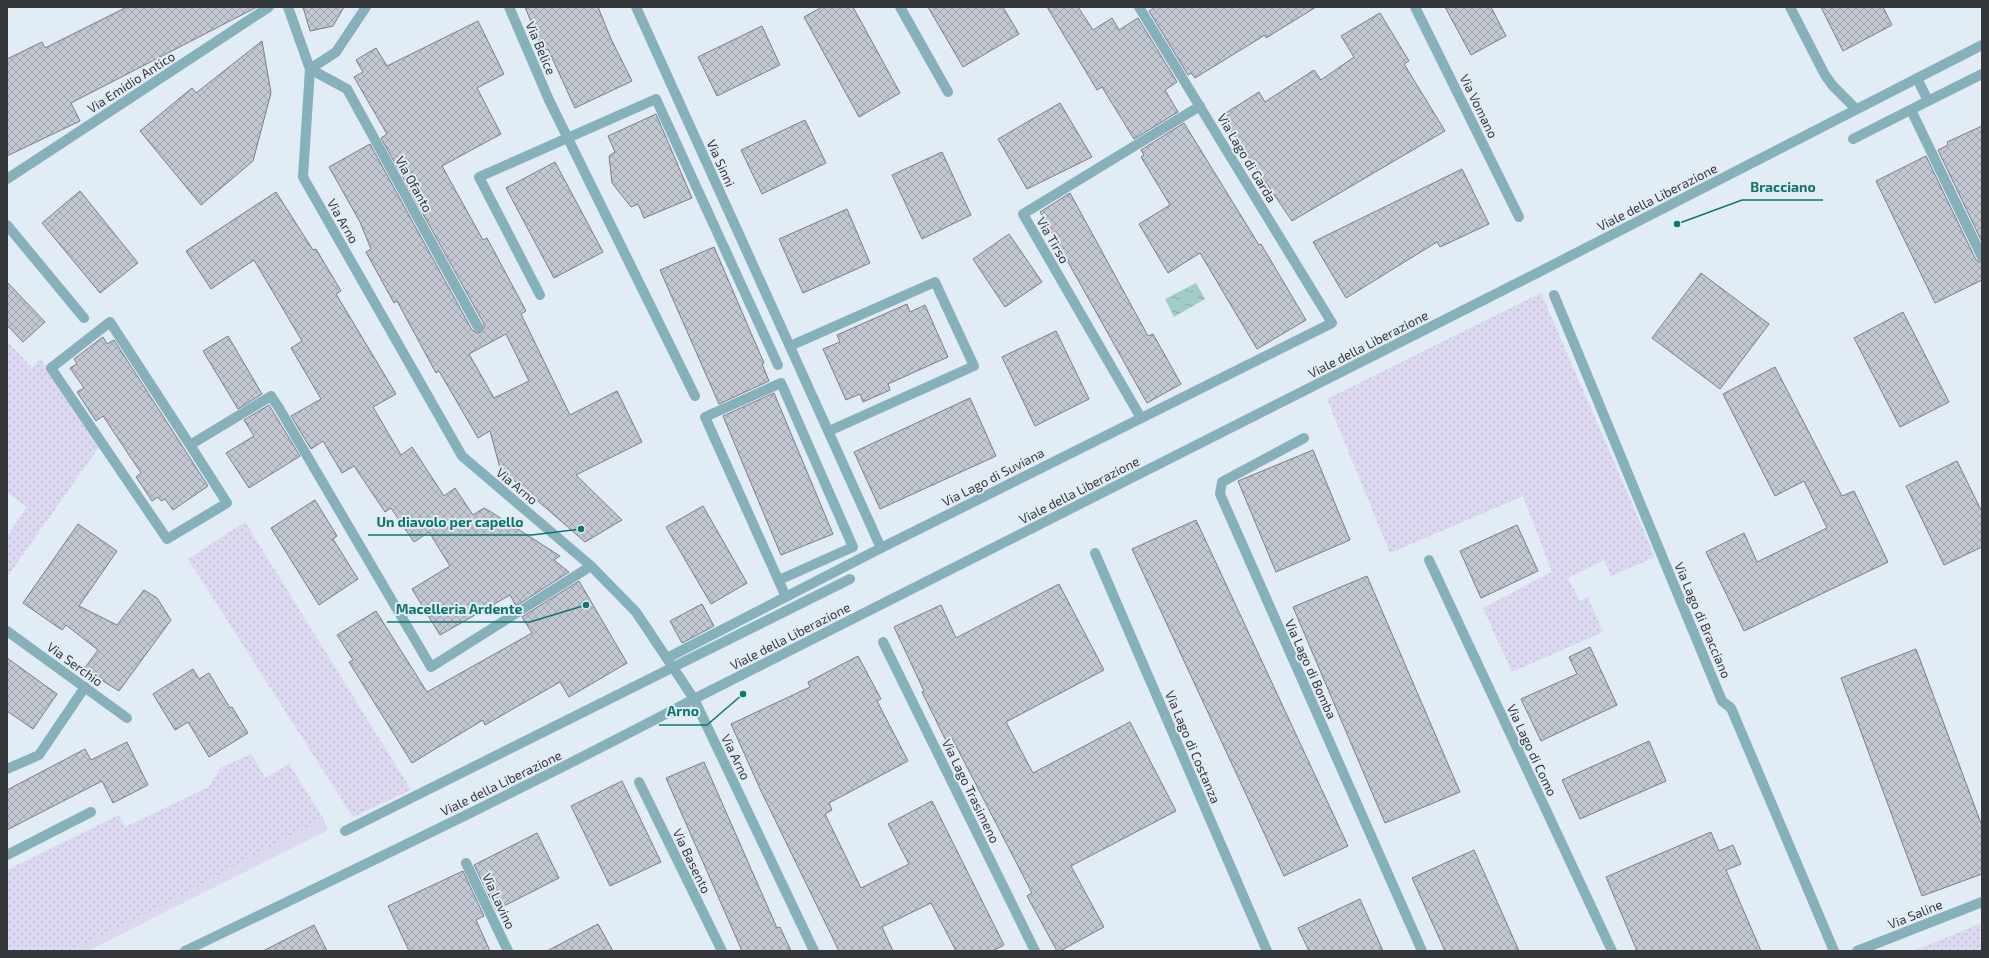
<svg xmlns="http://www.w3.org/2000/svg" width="1989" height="958" font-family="'Exo 2',sans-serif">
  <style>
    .grass { fill: #dbd8ef }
    .park { fill: url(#park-dots) }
    .water { fill: url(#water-ripples) }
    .building { fill: url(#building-cross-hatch); stroke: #7a7e88; fill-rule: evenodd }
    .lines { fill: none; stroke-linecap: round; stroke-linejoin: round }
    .lane { stroke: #86b0ba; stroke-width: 10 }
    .street { stroke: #86b0ba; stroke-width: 10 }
    .labels { text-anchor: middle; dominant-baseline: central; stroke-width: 4; stroke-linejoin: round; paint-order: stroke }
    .street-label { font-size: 13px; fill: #34383b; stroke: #e1ecf4 }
    .leader { fill: none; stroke: #0f766e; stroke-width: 1.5 }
    .callout-dot { fill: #0f766e; stroke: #e1ecf4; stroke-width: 1.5 }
    .callout-label { font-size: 14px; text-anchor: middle; font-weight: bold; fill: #0f766e; stroke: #e1ecf4; stroke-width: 4; stroke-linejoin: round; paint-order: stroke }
  </style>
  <defs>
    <pattern id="park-dots" width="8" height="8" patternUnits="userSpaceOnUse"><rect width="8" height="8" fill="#dbd8ef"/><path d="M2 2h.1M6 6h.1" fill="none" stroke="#bdbace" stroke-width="1.8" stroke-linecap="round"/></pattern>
    <pattern id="water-ripples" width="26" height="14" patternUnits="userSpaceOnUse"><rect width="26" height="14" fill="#a2ccc7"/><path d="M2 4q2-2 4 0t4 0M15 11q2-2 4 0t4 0" fill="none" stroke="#85a7a3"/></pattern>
    <pattern id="building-cross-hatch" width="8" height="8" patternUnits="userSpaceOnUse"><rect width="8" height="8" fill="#c3c7d2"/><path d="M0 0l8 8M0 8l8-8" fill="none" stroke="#9fa3ac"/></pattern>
  </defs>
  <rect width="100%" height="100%" fill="#e1ecf4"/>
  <path class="grass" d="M323 818 328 830 88 951H71L164 905Z"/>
  <g class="park">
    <path d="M1541 293 1655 557 1611 576 1604 560 1568 578 1580 601 1588 597 1603 632 1512 672 1483 608 1552 572 1523 496 1390 553 1327 399Z"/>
    <path d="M7 341 32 368 40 358 99 447 7 577V536L27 507 7 492Z"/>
    <path d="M245 522 411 790 353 817 188 559Z"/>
    <path d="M251 754 265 778 289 764 323 818 164 905 71 951H7V870L119 815 125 827 209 787 220 768Z"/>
    <path d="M1982 923V951H1913Z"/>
  </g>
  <path class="water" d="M1196 283 1205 299 1174 317 1165 299Z"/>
  <g class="building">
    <path d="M127 7H257L71 103 80 121 7 156V59L42 42 45 48Z"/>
    <path d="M303 7H344L333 26 310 31Z"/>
    <path d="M525 7H598L611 39 632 81 575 108 548 49 543 51Z"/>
    <path d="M822 7H853L900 93 859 117 804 17Z"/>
    <path d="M928 7H1003L1019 34 963 67Z"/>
    <path d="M1047 7H1078L1093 30 1112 18 1119 30 1138 18 1177 82 1165 90 1178 112 1134 139 1102 87 1097 90Z"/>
    <path d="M1156 7H1316L1266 38 1265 35 1195 78 1191 73 1188 75 1149 11Z"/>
    <path d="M1445 7H1491L1506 36 1471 55Z"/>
    <path d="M1821 7H1883L1892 25 1843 51Z"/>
    <path d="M1380 13 1409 61 1404 64 1445 131 1292 221 1221 116 1259 92 1265 102 1314 70 1321 80 1354 57 1341 36Z"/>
    <path d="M478 21 504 74 477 88 501 134 442 166 483 240 487 238 526 311 521 314 570 415 617 391 642 442 576 475 622 520 585 542 500 468 490 431 478 438 439 371 436 373 397 301 394 303 366 252 371 249 360 222 329 167 370 144 472 330 477 333 481 332 484 328V324L381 138 387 134 354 77 363 72 356 60 376 48 387 66ZM506 334 529 381 494 398 469 354Z"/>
    <path d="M762 26 780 65 717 96 698 57Z"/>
    <path d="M262 41 271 93 253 161 201 205 140 131 192 88 196 93Z"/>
    <path d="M1060 103 1092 157 1027 189 998 139Z"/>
    <path d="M656 114 692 198 644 218 638 204 631 207 612 183 609 156 615 152 608 136Z"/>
    <path d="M805 120 826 163 762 194 741 150Z"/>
    <path d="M1184 123 1259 245 1261 244 1306 320 1257 349 1200 253 1168 273 1139 224 1170 205 1141 157 1144 155 1141 150Z"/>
    <path d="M1982 126V242L1938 150 1948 145 1947 142Z"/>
    <path d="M942 152 971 215 922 239 892 175Z"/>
    <path d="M1926 156 1976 260 1982 263V280L1935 303 1876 181Z"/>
    <path d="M555 162 603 252 554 278 506 188Z"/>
    <path d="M1462 169 1489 224 1440 247 1437 242 1346 298 1313 242Z"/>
    <path d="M80 191 138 263 100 293 42 223Z"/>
    <path d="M276 192 313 250 316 249 341 291 336 294 396 394 373 407 401 455 412 447 444 496 455 488 473 515 484 508 491 512 560 556 554 560 569 572 516 606 510 595 440 635 412 589 450 566 429 532 414 542 391 508 385 512 354 466 342 473 323 441 311 449 291 416 321 399 291 348 302 341 254 260 211 289 186 251Z"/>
    <path d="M1070 193 1148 336 1153 334 1181 384 1147 403 1040 212Z"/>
    <path d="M847 209 870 263 803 293 779 239Z"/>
    <path d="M1009 234 1042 282 1005 307 973 259Z"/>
    <path d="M714 247 764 363 762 364 769 381 719 404 660 270Z"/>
    <path d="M1701 273 1769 324 1720 389 1652 338Z"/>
    <path d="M7 282 45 322 23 342 7 325Z"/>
    <path d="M907 304 910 312 925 305 948 357 888 384 890 390 863 402 860 394 846 400 823 349 840 342 837 335Z"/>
    <path d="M1903 312 1949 402 1900 427 1854 338Z"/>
    <path d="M1056 331 1089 399 1035 426 1002 357Z"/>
    <path d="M228 336 262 394 238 409 203 351Z"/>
    <path d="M103 337 107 344 114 340 208 486 173 510 165 499 161 501 158 497 152 501 136 477 141 473 103 416 96 421 77 392 84 388 70 368 77 364 74 359Z"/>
    <path d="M1775 367 1842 496 1854 491 1888 562 1744 631 1706 552 1744 533 1757 562 1827 528 1804 481 1775 496 1723 394Z"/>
    <path d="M774 393 833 534 781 555 723 416Z"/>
    <path d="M970 398 996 456 880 509 854 452Z"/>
    <path d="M269 405 300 456 249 488 226 453 254 436 244 420Z"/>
    <path d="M1313 450 1350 540 1276 572 1238 481Z"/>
    <path d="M1957 461 1982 512V547L1944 565 1906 486Z"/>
    <path d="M315 500 337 536 333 539 358 579 319 605 271 528Z"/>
    <path d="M703 506 747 583 711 604 666 527Z"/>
    <path d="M1196 520 1348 846 1284 876 1132 549Z"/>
    <path d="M78 524 117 551 79 606 117 625 144 590 157 598 171 620 119 691 84 669 98 650 66 625 62 630 23 603Z"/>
    <path d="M1517 525 1538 571 1481 598 1460 551Z"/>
    <path d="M1367 576 1460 792 1385 823 1293 607Z"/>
    <path d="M579 581 627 663 569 697 560 682 485 725 483 720 412 763 349 662 353 660 337 635 376 611 427 692 532 633 522 617Z"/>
    <path d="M1059 584 1104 670 1006 722 1033 773 1130 722 1176 811 1071 866 1104 927 1060 951H1057L1027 896 1032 893 952 738 946 741 922 692 924 691 894 627 941 605 956 638Z"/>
    <path d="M702 604 714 626 682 643 670 621Z"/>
    <path d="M1590 647 1617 705 1541 741 1521 699 1577 674 1569 657Z"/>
    <path d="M1916 649 1982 826V874L1922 896 1841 678Z"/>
    <path d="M858 656 881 699 877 701 908 761 829 803 832 810 825 814 861 888 909 864 888 824 932 801 1004 945 993 951H956L931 903 882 927 893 951H839L761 791 731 724 810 687 808 682Z"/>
    <path d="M7 658 57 694 33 729 7 711Z"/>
    <path d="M193 669 199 679 209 673 230 708 232 707 248 733 209 757 188 722 175 730 153 694Z"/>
    <path d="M1649 741 1666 781 1580 819 1562 780Z"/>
    <path d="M127 742 148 785 113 803 102 781 7 830V790L85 749 91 760Z"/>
    <path d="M704 762 777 928 780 927 791 951H742L666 778Z"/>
    <path d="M622 781 661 862 610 886 571 806Z"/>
    <path d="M1711 832 1719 851 1733 845 1741 864 1726 870 1761 951H1637L1606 877Z"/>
    <path d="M537 833 559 878 496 910 474 865Z"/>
    <path d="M1474 850 1519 951H1445L1412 878Z"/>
    <path d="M463 871 484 916 476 920 490 951H409L388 906Z"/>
    <path d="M1360 899 1383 951H1309L1298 928Z"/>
    <path d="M598 924 613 951H547Z"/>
    <path d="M314 925 327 951H263Z"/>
  </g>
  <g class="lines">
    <g class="lane">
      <path d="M310 69 336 52 366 7"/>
      <path d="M1917 78 1928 101 1982 74"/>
      <path d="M549 100 695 396"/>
      <path d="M1911 110 1982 257"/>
      <path d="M1853 139 1928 101"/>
      <path d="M7 225 84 318"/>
      <path d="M540 295 479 177 656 99 778 365"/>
      <path d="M782 329 881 548"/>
      <path d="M790 346 935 282 974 366 829 431"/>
      <path d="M190 445 227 503 167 539 51 368 110 322 190 445 271 396 279 408"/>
      <path d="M779 580 853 547 781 383 705 417 786 597"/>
      <path d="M7 769 39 755 85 687"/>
      <path d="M7 855 91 812"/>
    </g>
    <g class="street">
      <path d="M288 7 310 69 303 177 462 456 591 566 636 612 694 699 814 951"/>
      <path d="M509 7 549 100"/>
      <path d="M636 7 782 329"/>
      <path d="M900 7 948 92"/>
      <path d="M1415 7 1519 217"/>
      <path d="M1790 7 1825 75 1833 86 1856 109"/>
      <path d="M310 69 347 89 478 327"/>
      <path d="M7 179 269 7"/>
      <path d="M1554 295 1722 701 1731 708 1834 951"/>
      <path d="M279 408 431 667 591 566"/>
      <path d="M1141 418 1023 214 1200 106"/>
      <path d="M1304 438 1222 482 1220 494 1422 951"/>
      <path d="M1095 553 1267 951"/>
      <path d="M1429 560 1612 951"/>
      <path d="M7 631 127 718"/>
      <path d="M883 642 1035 951"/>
      <path d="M667 658 881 548 1332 323 1139 7"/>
      <path d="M639 782 722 951"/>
      <path d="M345 831 850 579"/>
      <path d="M466 863 508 951"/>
      <path d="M185 951C355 869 526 788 694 699L1543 270 1982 45"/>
      <path d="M1857 951 1982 902"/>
    </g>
  </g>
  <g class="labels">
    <g class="street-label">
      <text transform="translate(541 48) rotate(67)">Via Belice</text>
      <text transform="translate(131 82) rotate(-33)">Via Emidio Antico</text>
      <text transform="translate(1479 106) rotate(64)">Via Vomano</text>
      <text transform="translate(1247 158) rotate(59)">Via Lago di Garda</text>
      <text transform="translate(721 163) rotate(66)">Via Sinni</text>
      <text transform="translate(414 184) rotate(61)">Via Ofanto</text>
      <text transform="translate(1657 197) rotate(-27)">Viale della Liberazione</text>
      <text transform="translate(343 221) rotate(60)">Via Arno</text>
      <text transform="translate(1053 240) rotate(60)">Via Tirso</text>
      <text transform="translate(1368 344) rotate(-27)">Viale della Liberazione</text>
      <text transform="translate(993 477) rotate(-27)">Via Lago di Suviana</text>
      <text transform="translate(517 486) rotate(40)">Via Arno</text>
      <text transform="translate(1079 490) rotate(-27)">Viale della Liberazione</text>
      <text transform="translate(1703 620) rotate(67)">Via Lago di Bracciano</text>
      <text transform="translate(790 636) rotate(-27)">Viale della Liberazione</text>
      <text transform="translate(75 664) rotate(36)">Via Serchio</text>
      <text transform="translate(1311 669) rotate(66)">Via Lago di Bomba</text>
      <text transform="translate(1193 747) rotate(67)">Via Lago di Costanza</text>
      <text transform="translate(1532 750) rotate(65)">Via Lago di Como</text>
      <text transform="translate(736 757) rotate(64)">Via Arno</text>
      <text transform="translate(501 783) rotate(-26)">Viale della Liberazione</text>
      <text transform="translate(971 791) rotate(64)">Via Lago Trasimeno</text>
      <text transform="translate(692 861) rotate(64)">Via Basento</text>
      <text transform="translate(499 901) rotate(65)">Via Lavino</text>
      <text transform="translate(1915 914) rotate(-22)">Via Saline</text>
    </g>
  </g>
  <path class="leader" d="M1677 224L1742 200H1823M581 529L532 535H368M586 605L530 622H387M743 694L707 725H659"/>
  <g class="callout-dot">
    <circle cx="1677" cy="224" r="4"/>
    <circle cx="581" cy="529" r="4"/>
    <circle cx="586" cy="605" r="4"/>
    <circle cx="743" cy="694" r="4"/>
  </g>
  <g class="callout-label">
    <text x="1783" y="192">Bracciano</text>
    <text x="450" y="527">Un diavolo per capello</text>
    <text x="459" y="614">Macelleria Ardente</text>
    <text x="683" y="716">Arno</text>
  </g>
  <rect width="1989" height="958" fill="none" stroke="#34383b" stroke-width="16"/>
</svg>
